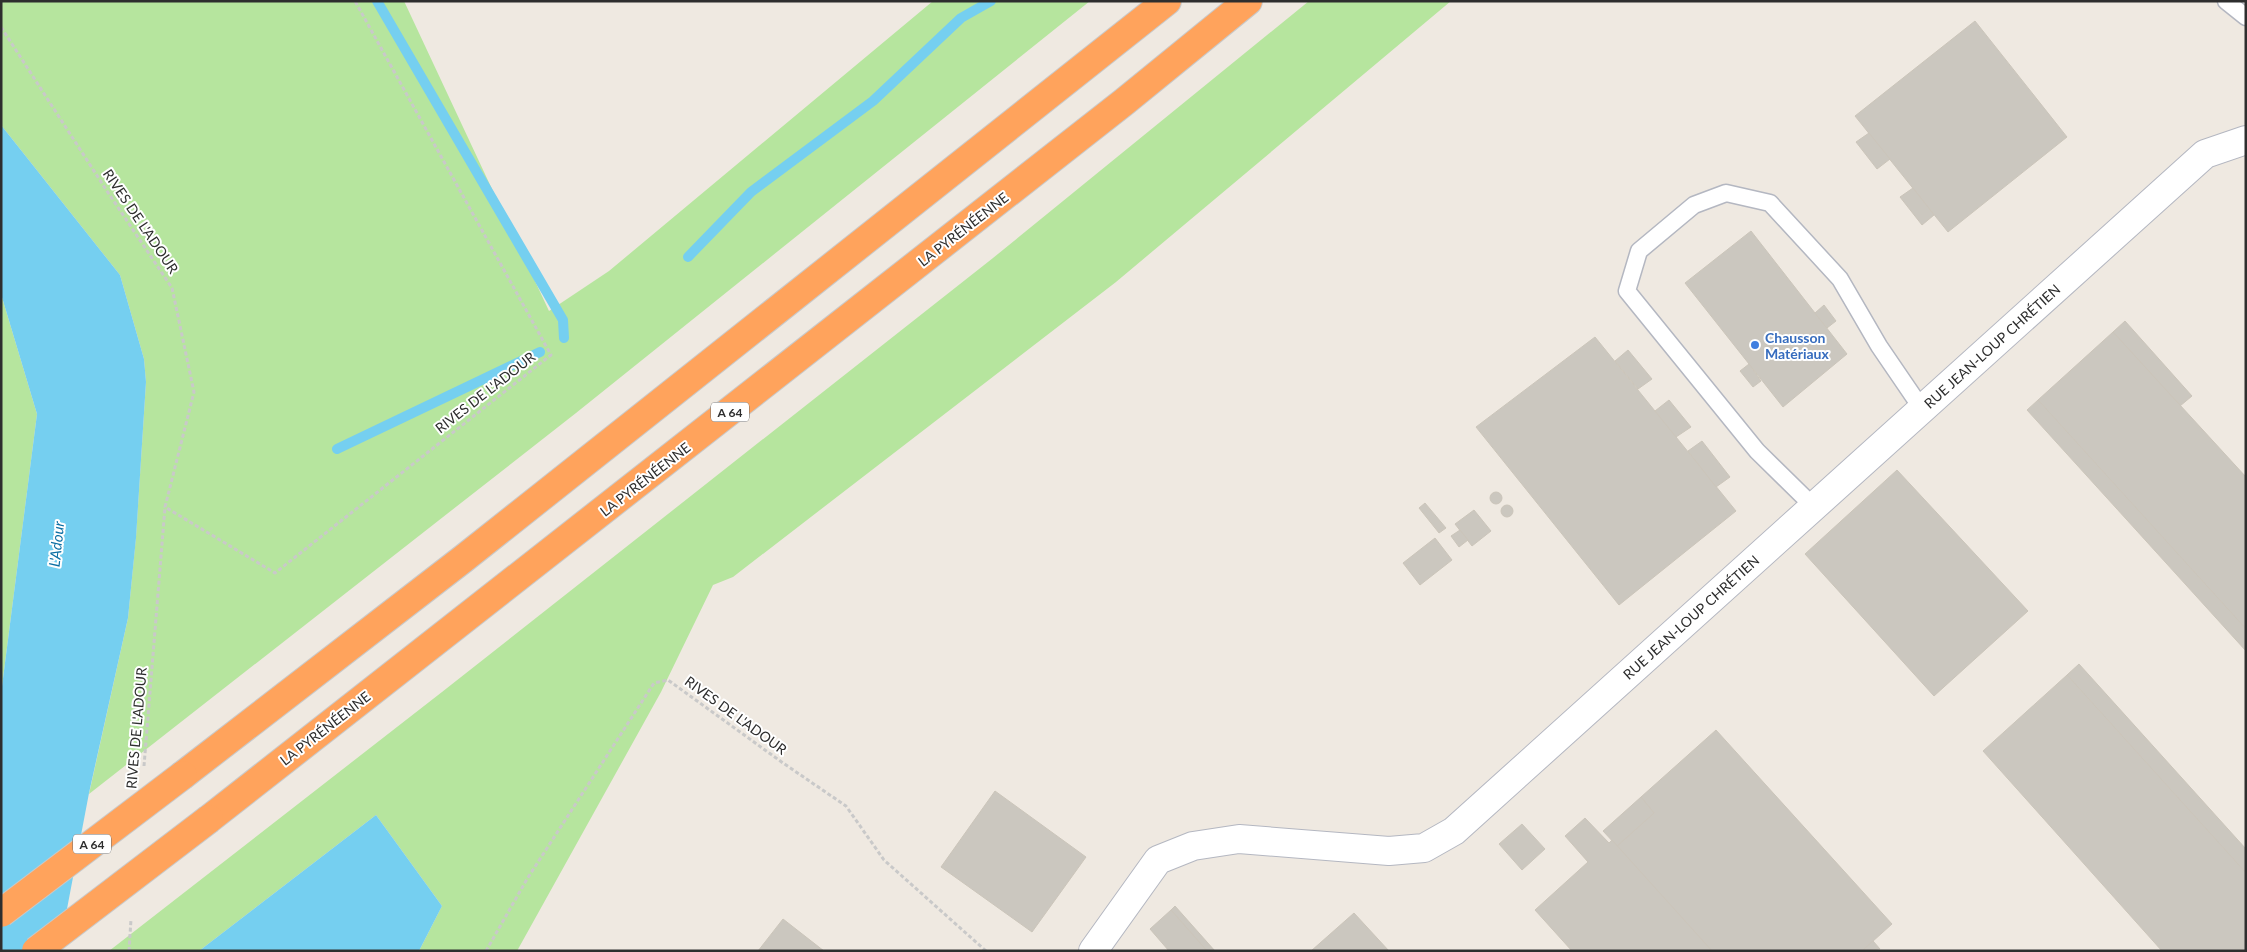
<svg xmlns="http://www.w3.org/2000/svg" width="2247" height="952" font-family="Lato,sans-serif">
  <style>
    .green { fill: #b6e59e }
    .water { fill: #75cff0 }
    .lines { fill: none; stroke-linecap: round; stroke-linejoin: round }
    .stream { stroke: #75cff0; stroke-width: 10 }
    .building { fill: #cbc7bf; stroke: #cbc5ba }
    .lane-casing { stroke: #b4b7c1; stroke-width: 19 }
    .street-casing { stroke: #b4b7c1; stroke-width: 30 }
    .highway-casing { stroke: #c9c9c9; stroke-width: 30 }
    .path { stroke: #c9c9c9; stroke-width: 3; stroke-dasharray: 4 2.5; stroke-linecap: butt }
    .lane { stroke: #fff; stroke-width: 16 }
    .street { stroke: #fff; stroke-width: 28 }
    .highway { stroke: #ffa35c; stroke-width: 28 }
    .highway-bridge-casing { stroke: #c9c9c9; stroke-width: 30; stroke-linecap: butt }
    .highway-bridge { stroke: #ffa35c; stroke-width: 28 }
    .shop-dot { fill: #3f7fe0; stroke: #fff; stroke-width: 2 }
    .labels { text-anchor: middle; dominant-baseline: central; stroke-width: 4; stroke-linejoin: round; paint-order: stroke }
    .shield { fill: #fff; stroke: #6d6d6d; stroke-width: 1 }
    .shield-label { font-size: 12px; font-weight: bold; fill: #2e2e2e }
    .street-label { font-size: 14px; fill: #2e2e2e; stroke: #fff }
    .shop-label { font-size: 14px; font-weight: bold; fill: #366cbe; stroke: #fff; text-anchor: start }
    .water-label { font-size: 15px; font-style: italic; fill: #0d6fa3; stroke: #fff }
  </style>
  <rect width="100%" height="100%" fill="#efe9e1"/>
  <g class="green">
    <path d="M1 1H404L549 311 609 271 933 1H1090L576 413 89 794 128 618 136 537 146 382 144 359 120 275 1 125Z"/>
    <path d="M1309 1H1451L1116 282 733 577 713 585 661 692 517 951H419L442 906 376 815 199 951H109L442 692 993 258Z"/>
    <path d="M1 294 37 414 1 694Z"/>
  </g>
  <g class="water">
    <path d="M1 125 120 275 144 359 146 382 136 538 128 618 89 793 59 951H1V694L37 414 1 294Z"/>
    <path d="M376 815 442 906 419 951H199Z"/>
  </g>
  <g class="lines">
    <g class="stream">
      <path d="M377 1 563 320 564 338"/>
      <path d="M688 257 751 192 873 101 961 18 991 1"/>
      <path d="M337 449 540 352"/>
    </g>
  </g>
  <g class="building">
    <path d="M1975 21 2067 137 1948 232 1855 116Z"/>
    <path d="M1869 133 1890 159 1877 169 1856 142Z"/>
    <path d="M1913 188 1934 215 1922 225 1900 197Z"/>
    <path d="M1751 231 1847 354 1783 407 1685 283Z"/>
    <path d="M1824 305 1836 321 1827 328 1815 313Z"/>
    <path d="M2125 321 2192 396 2180 406 2113 332Z"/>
    <path d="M2113 332 2246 477V629L2038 400Z"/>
    <path d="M1595 337 1736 511 1619 605 1476 427Z"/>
    <path d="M1628 350 1652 379 1638 389 1615 361Z"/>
    <path d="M1749 364 1761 381 1753 387 1740 371Z"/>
    <path d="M1669 400 1691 427 1676 437 1655 411Z"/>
    <path d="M2038 400 2246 629V651L2027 410Z"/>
    <path d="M1702 441 1730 477 1716 487 1688 451Z"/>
    <path d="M1897 470 2028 611 1934 696 1805 554Z"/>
    <circle cx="1496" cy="498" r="6"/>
    <path d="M1425 503 1446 528 1439 533 1419 508Z"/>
    <circle cx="1507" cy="511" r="6"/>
    <path d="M1474 510 1491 531 1472 546 1455 524Z"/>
    <path d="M1460 530 1468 540 1459 547 1451 536Z"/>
    <path d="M1435 538 1452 560 1420 585 1403 563Z"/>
    <path d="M2079 664 2246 849V873L2067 675Z"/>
    <path d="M2067 675 2246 873V951H2162L1983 751Z"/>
    <path d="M1716 730 1892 924 1862 951H1712L1617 846 1654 813 1641 797Z"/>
    <path d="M995 791 1086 857 1032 932 941 867Z"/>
    <path d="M1641 797 1654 813 1617 846 1603 831Z"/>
    <path d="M1585 818 1609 843 1612 840 1712 951H1572L1535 910 1588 862 1565 836Z"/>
    <path d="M1522 824 1545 849 1522 870 1499 844Z"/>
    <path d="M1175 906 1215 951H1207L1171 910Z"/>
    <path d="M1171 910 1207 951H1169L1150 929Z"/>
    <path d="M1354 913 1389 951H1311Z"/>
    <path d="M783 919 824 951H758Z"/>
    <path d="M1873 941 1880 949 1862 951Z"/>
  </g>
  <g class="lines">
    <g class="lane-casing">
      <g id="lane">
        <path d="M2226 1 2246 17"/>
        <path d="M1813 506 1757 451 1627 291 1639 251 1694 205 1726 193 1770 203 1840 279 1879 346 1922 409"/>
      </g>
    </g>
    <g class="street-casing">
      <path id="street" d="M1093 951 1158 860 1193 846 1239 839 1389 851 1424 848 1454 831 2205 154 2246 140"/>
    </g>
    <g class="highway-casing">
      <g id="highway">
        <path d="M183 775 463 559 1167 1"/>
        <path d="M209 819 1124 102 1248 1"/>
      </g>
    </g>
    <g class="path">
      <path d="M1 27 105 188 172 288 194 392 165 507 275 573 551 355 355 1"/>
      <path d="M144 766 165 507"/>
      <path d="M129 951 131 919"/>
      <path d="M486 951 527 879 654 683 668 680 783 763 846 806 884 860 986 951"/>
    </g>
    <use href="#lane" class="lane"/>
    <use href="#street" class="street"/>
    <use href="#highway" class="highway"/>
    <g class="highway-bridge-casing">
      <g id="highway-bridge">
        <path d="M1 913 183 775"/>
        <path d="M36 951 209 819"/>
      </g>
    </g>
    <use href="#highway-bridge" class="highway-bridge"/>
  </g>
  <circle class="shop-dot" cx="1755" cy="345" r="5"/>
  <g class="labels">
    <g class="shield">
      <rect x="711" y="402.5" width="38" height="19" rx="4"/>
      <rect x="73" y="834.5" width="38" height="19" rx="4"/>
    </g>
    <g class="shield-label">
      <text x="730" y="412">A 64</text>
      <text x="92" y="844">A 64</text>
    </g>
    <g class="street-label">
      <text transform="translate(141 221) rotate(56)">RIVES DE L'ADOUR</text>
      <text transform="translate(963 229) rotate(-38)">LA PYRÉNÉENNE</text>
      <text transform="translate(1992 346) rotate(-42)">RUE JEAN-LOUP CHRÉTIEN</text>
      <text transform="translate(485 392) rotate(-38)">RIVES DE L'ADOUR</text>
      <text transform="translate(645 479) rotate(-38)">LA PYRÉNÉENNE</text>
      <text transform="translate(1691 617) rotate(-42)">RUE JEAN-LOUP CHRÉTIEN</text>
      <text transform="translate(736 715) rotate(36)">RIVES DE L'ADOUR</text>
      <text transform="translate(136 728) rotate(-85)">RIVES DE L'ADOUR</text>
      <text transform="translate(325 728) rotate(-38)">LA PYRÉNÉENNE</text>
    </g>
    <g class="shop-label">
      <text x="1765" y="337">Chausson<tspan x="1765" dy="16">Matériaux</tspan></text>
    </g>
    <g class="water-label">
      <text transform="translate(56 544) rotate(-84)">L'Adour</text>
    </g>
  </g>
  <rect width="2247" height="952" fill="none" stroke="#2e2e2e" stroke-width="5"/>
</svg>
